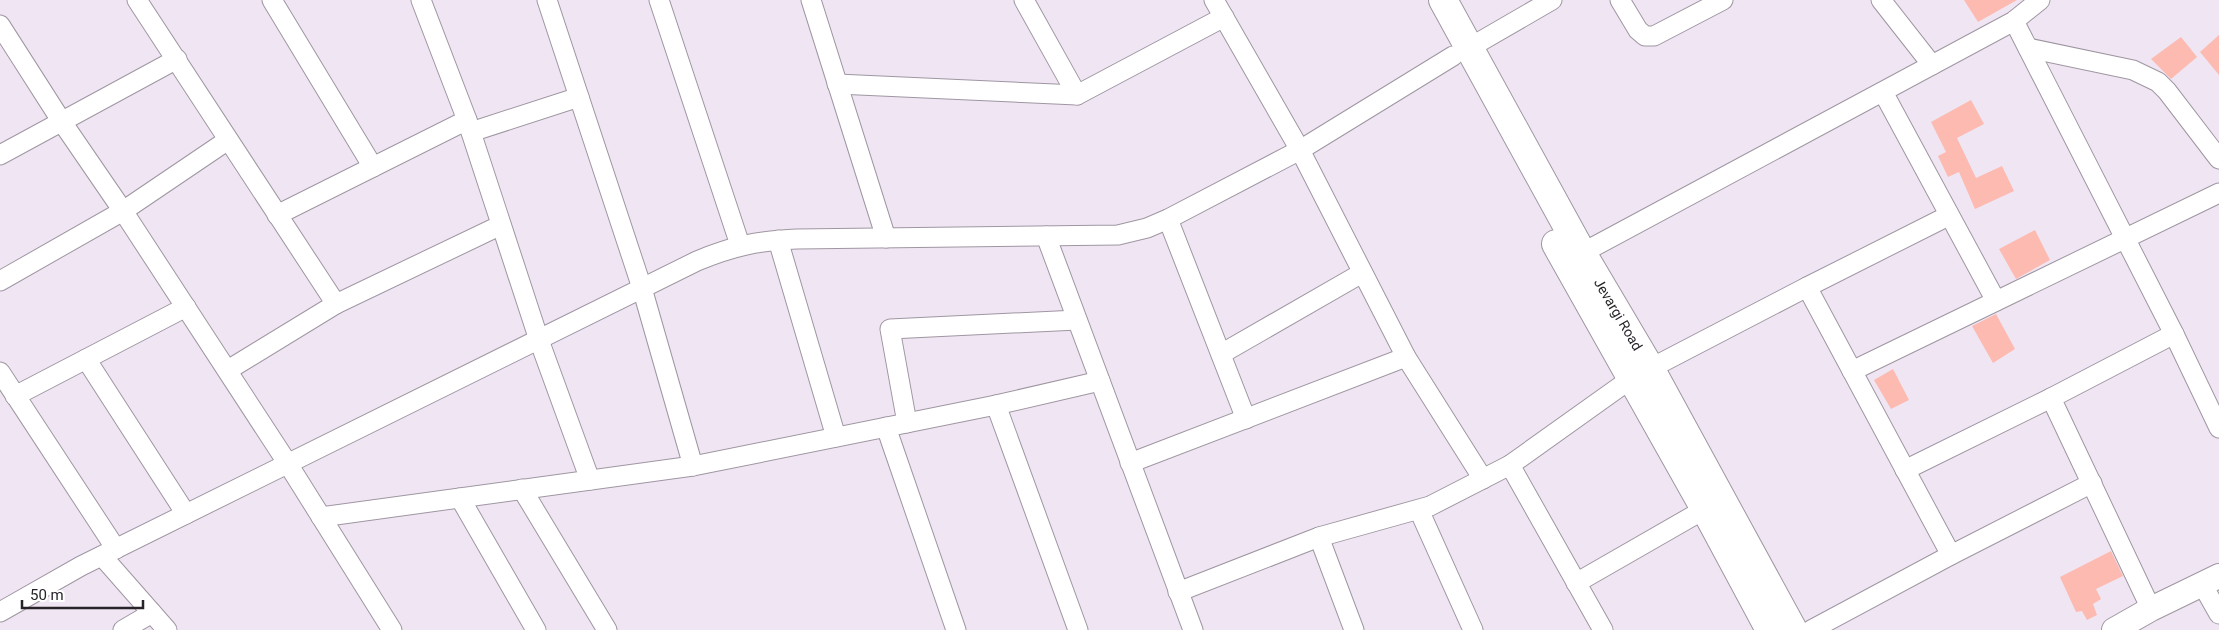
<svg xmlns="http://www.w3.org/2000/svg" width="2219" height="630" font-family="Roboto,sans-serif">
  <style>
    .building { fill: #fcbab1 }
    .lines { fill: none; stroke-linecap: round; stroke-linejoin: round }
    .minor-casing { stroke: #9f96a2; stroke-width: 21 }
    .tertiary-casing { stroke: #9f96a2; stroke-width: 26 }
    .secondary-casing { stroke: #9f96a2; stroke-width: 30 }
    .minor { stroke: #fff; stroke-width: 19 }
    .tertiary { stroke: #fff; stroke-width: 24 }
    .secondary { stroke: #fff; stroke-width: 28 }
    .labels { text-anchor: middle; dominant-baseline: central; stroke-width: 5; stroke-linejoin: round; paint-order: stroke }
    .street-label { font-size: 14px; fill: #272328; stroke: #fff }
  </style>
  <rect width="100%" height="100%" fill="#f0e6f3"/>
  <g class="building">
    <path d="M1964 0H2017L1978 22Z"/>
    <path d="M2219 35V75L2200 52Z"/>
    <path d="M2181 37 2197 57 2171 79 2151 59Z"/>
    <path d="M1971 100 1984 124 1957 138 1976 178 2002 166 2014 191 1975 209 1959 172 1948 177 1938 156 1946 152 1931 122Z"/>
    <path d="M2035 230 2050 260 2016 279 1999 249Z"/>
    <path d="M1996 314 2015 349 1993 363 1972 326Z"/>
    <path d="M1893 369 1909 400 1891 409 1874 380Z"/>
    <path d="M2111 551 2123 576 2096 589 2101 599 2093 604 2097 615 2087 620 2082 611 2076 612 2060 577Z"/>
  </g>
  <g class="lines">
    <g class="minor-casing">
      <g id="minor">
        <path d="M137 0 336 304 228 370"/>
        <path d="M272 0 373 167"/>
        <path d="M421 0 467 120 539 340 590 480"/>
        <path d="M547 0 642 288 693 466"/>
        <path d="M659 0 740 245"/>
        <path d="M811 0 886 238"/>
        <path d="M1024 0 1077 95"/>
        <path d="M1214 0 1300 150 1406 357 1483 479"/>
        <path d="M1620 0 1638 30 1645 36H1654L1723 0"/>
        <path d="M1881 0 1932 65"/>
        <path d="M2014 21 2174 334 2219 428"/>
        <path d="M0 25 62 122 123 211 288 464 392 630"/>
        <path d="M1469 48 1552 0"/>
        <path d="M2028 48 2133 70 2158 82 2167 91 2219 159"/>
        <path d="M837 84 1077 95 1224 17"/>
        <path d="M1883 92 1996 301"/>
        <path d="M471 132 579 97"/>
        <path d="M0 155 177 59"/>
        <path d="M277 215 467 120"/>
        <path d="M1168 219 1246 419"/>
        <path d="M1046 236 1193 630"/>
        <path d="M778 240 836 437"/>
        <path d="M1582 253 2014 21 2040 0"/>
        <path d="M0 281 123 211 228 140"/>
        <path d="M1807 287 1948 216"/>
        <path d="M336 304 501 225"/>
        <path d="M1221 354 1362 273"/>
        <path d="M86 359 186 514"/>
        <path d="M1852 371 2219 193"/>
        <path d="M0 372 116 549"/>
        <path d="M15 396 186 307"/>
        <path d="M907 423 890 329 1077 320"/>
        <path d="M886 427 956 630"/>
        <path d="M1130 463 1406 357"/>
        <path d="M1510 465 1603 630"/>
        <path d="M1905 470 2051 398"/>
        <path d="M522 489 607 630"/>
        <path d="M460 498 536 630"/>
        <path d="M1419 510 1473 630"/>
        <path d="M321 517 693 466 996 405"/>
        <path d="M102 556 167 630"/>
        <path d="M1576 583 1705 509"/>
        <path d="M2202 584 2219 614"/>
        <path d="M1178 592 1319 537"/>
        <path d="M2151 609 2051 398 2174 334"/>
        <path d="M0 612 81 566 697 261C733 246 757 241 797 239L1118 235 1147 228 1168 219 1300 150 1453 56"/>
        <path d="M123 630 152 613"/>
        <path d="M1078 630 996 405 1100 381"/>
        <path d="M1354 630 1319 537 1430 506 1510 465 1632 378 1807 287 1951 555"/>
        <path d="M1811 630 1951 555 2092 483"/>
      </g>
    </g>
    <g class="tertiary-casing">
      <path id="tertiary" d="M2114 630 2151 609 2219 576"/>
    </g>
    <g class="secondary-casing">
      <g id="secondary">
        <path id="s1" d="M1443 0 1582 253 1650 368 1793 630"/>
        <path d="M1556 244 1705 509 1770 630"/>
      </g>
    </g>
    <use href="#minor" class="minor"/>
    <use href="#tertiary" class="tertiary"/>
    <use href="#secondary" class="secondary"/>
  </g>
  <g class="labels">
    <g class="street-label">
      <text stroke="none"><textPath href="#s1" startOffset="360">Jevargi Road</textPath></text>
    </g>
  </g>
  <path d="M22 600v8h121v-8" fill="none" stroke="#272328" stroke-width="2.5"/>
  <text x="30" y="600" font-size="15" fill="#272328" stroke="#ffffff" stroke-width="4" paint-order="stroke">50 m</text>
</svg>
